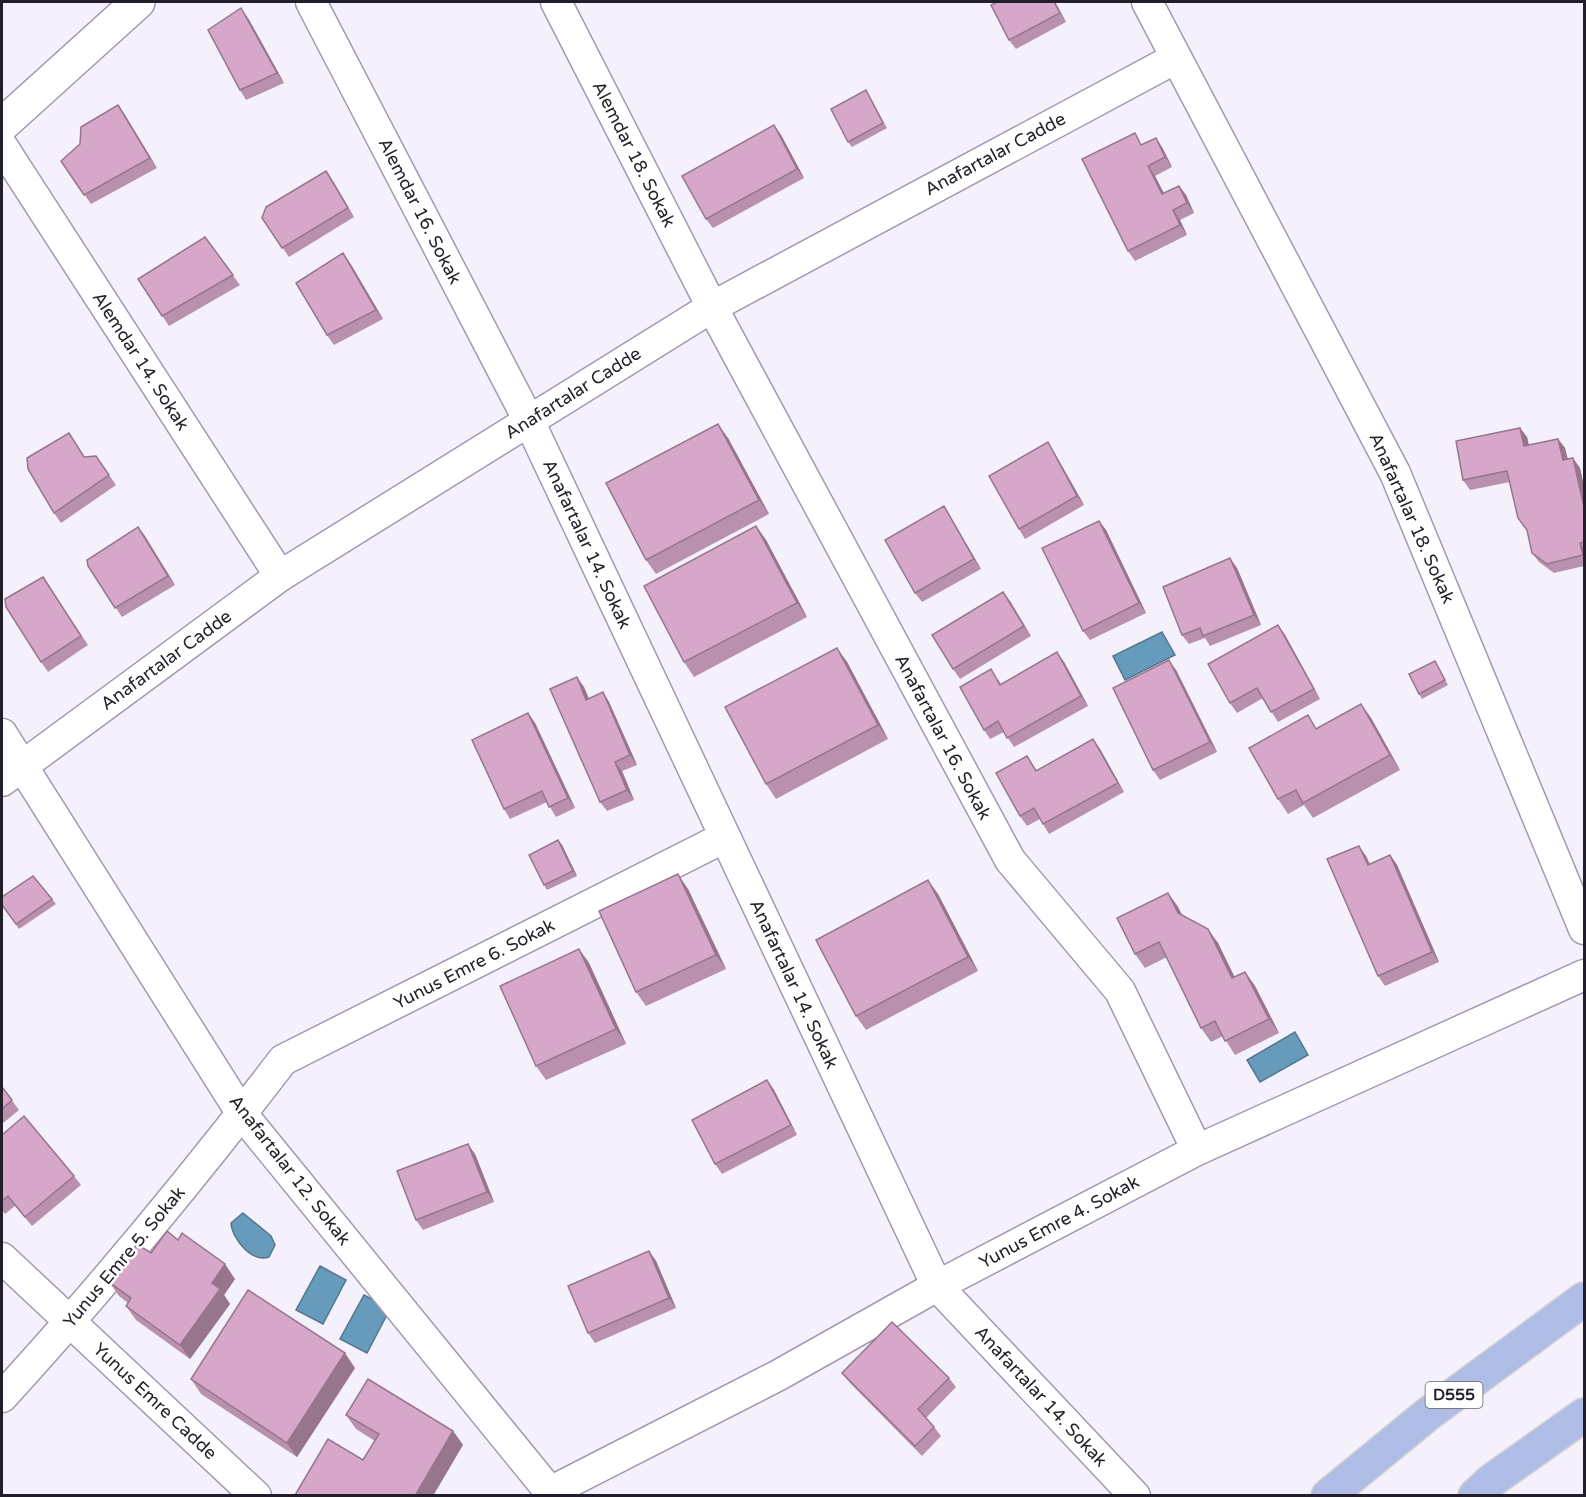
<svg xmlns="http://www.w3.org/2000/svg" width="1586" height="1497" font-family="'Varela Round',sans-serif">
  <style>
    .water { fill: #679bbb; stroke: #537690; stroke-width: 1.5 }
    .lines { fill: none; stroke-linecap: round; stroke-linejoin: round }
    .minor-casing { stroke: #a398b3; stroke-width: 33 }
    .tertiary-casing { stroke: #a398b3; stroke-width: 36 }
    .primary-casing { stroke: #d3d2d4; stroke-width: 36 }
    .minor { stroke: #fff; stroke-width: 30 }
    .tertiary { stroke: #fff; stroke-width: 33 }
    .primary { stroke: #afbce5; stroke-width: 33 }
    .wall { fill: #b990ad }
    .shaded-wall { fill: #96758d }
    .building { fill: #d7a7c9; stroke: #96758d; stroke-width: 1.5 }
    .labels { text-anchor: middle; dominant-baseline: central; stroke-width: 5; stroke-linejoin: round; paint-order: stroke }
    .shield { fill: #fff; stroke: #65626a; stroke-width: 1.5 }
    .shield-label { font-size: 16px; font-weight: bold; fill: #231f2a }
    .street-label { font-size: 18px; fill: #231f2a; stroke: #fff }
  </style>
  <rect width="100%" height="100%" fill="#f5f1fc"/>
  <g class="water">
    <path d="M1162 632 1175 655 1125 680 1113 656Z"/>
    <path d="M1295 1032 1308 1055 1260 1082 1247 1060Z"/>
    <path d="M243 1213 271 1236 275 1245 269 1257C252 1263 232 1239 231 1223Z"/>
    <path d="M320 1266 346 1280 323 1324 296 1310Z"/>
    <path d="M364 1295 390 1309 367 1353 340 1339Z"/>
  </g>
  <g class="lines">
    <g class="minor-casing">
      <g id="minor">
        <path d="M311 2 529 421 937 1286 1135 1496"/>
        <path d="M556 2 712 307 1010 860 1120 991 1197 1150"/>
        <path d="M1147 2 1395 473 1584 929"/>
        <path d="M2 146 280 576"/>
        <path d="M2 734 242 1114 550 1492"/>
        <path d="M2 781 280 576 712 307 1176 58"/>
        <path d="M2 1258 256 1496"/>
        <path d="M2 1397C101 1289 194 1176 283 1060L725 837"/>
        <path d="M547 1496 550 1492 777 1376 937 1286 1197 1150 1584 975"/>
      </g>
    </g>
    <g class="tertiary-casing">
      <path id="tertiary" d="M2 125 138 2"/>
    </g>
    <g class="primary-casing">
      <g id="primary">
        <path d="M1328 1496 1428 1414 1584 1299"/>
        <path d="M1475 1496 1491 1481 1584 1415"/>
      </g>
    </g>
    <use href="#minor" class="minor"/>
    <use href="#tertiary" class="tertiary"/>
    <use href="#primary" class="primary"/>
  </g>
  <g class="wall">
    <path d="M1055 2 1066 22 1016 49 1009 40Z"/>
    <path d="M248 18 284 83 246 100 240 90Z"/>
    <path d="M869 95 887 128 852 147 848 142Z"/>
    <path d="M118 105 157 168 91 204 61 161 80 144Z"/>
    <path d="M774 125 781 135 804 178 713 228 706 219Z"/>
    <path d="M1142 144 1162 147 1172 167 1155 176 1164 193 1179 186 1186 195 1194 213 1180 220 1187 235 1135 261 1128 251Z"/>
    <path d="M326 171 354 217 289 257 262 218Z"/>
    <path d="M205 237 240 285 169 326 138 279Z"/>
    <path d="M350 263 383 319 334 345 327 335Z"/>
    <path d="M1520 428 1527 437 1529 445 1558 439 1565 448 1568 459 1580 468 1584 487V566L1554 573 1539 562 1532 553 1528 532 1518 518 1510 482 1470 490 1463 480Z"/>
    <path d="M728 438 769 514 656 574 646 560Z"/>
    <path d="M1054 452 1084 505 1025 539 1019 529Z"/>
    <path d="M84 457 103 466 116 485 61 523 54 513Z"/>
    <path d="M944 506 950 516 981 569 922 602 915 593Z"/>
    <path d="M1099 521 1106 530 1146 613 1090 640 1083 631Z"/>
    <path d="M756 526 766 540 807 617 694 677 684 662Z"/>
    <path d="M138 527 175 585 122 617 88 566Z"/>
    <path d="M1237 568 1261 625 1210 646 1205 638 1189 644 1182 635Z"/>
    <path d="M43 577 88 645 48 672 41 662Z"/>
    <path d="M1003 592 1031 636 960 679 953 669Z"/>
    <path d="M1278 625 1285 635 1320 699 1278 722 1263 698 1237 713 1230 703Z"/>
    <path d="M837 648 847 662 888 739 776 799 766 784Z"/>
    <path d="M1435 661 1448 685 1422 699 1419 694Z"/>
    <path d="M1064 662 1088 706 1014 747 1004 732 990 739 984 730 998 679 1001 684Z"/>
    <path d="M1176 670 1217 752 1160 780 1153 770Z"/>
    <path d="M584 687 589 699 603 692 609 702 637 765 622 771 634 800 607 811 600 802Z"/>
    <path d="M1361 704 1371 718 1400 770 1313 818 1304 805 1288 814 1278 799 1317 728Z"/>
    <path d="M528 713 535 723 575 808 556 817 547 802 510 819 504 809Z"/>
    <path d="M1093 739 1100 749 1124 792 1049 834 1040 819 1027 826 1020 816 1027 756 1037 771Z"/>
    <path d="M558 840 562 845 577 876 547 890 544 885Z"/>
    <path d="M1390 855 1397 865 1439 962 1385 986 1378 976 1366 856 1370 864Z"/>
    <path d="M688 889 726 969 646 1006 636 992Z"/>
    <path d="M1168 893 1178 907 1182 915 1218 943 1234 977 1245 972 1255 986 1279 1033 1235 1055 1223 1036 1211 1042 1201 1028 1167 957 1145 968 1135 954Z"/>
    <path d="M938 894 978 971 866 1030 856 1016Z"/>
    <path d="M52 899 56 904 19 929 2 905Z"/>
    <path d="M579 949 589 963 626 1044 546 1080 536 1066Z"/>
    <path d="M767 1080 774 1090 797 1135 722 1174 715 1164Z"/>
    <path d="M2 1087 19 1110 2 1124Z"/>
    <path d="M2 1135 74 1176 81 1185 32 1226 15 1206 5 1214 2 1210Z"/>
    <path d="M475 1154 494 1202 423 1230 416 1220Z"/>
    <path d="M649 1251 656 1261 676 1308 595 1343 588 1333Z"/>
    <path d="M151 1253 235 1279 224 1295 230 1304 190 1359 136 1320 126 1306 128 1303 119 1296 109 1282Z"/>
    <path d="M355 1368 297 1457 201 1394 191 1379Z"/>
    <path d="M842 1373 949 1378 956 1387 926 1418 934 1427 941 1436 922 1456 849 1382Z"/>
    <path d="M346 1415 453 1431 463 1445 363 1460 375 1441 356 1429Z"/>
  </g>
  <g class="shaded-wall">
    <path d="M1054 2H1055L1066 22 1060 13Z"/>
    <path d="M241 8 248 18 284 83 277 73Z"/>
    <path d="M118 105 125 115 157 168 150 158Z"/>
    <path d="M774 125 781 135 804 178 797 169Z"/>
    <path d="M1156 138 1162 147 1172 167 1165 157Z"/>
    <path d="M1148 166 1155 176 1169 204 1162 194Z"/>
    <path d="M326 171 333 181 354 217 348 208Z"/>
    <path d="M1179 186 1186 195 1194 213 1187 203Z"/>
    <path d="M1173 210 1180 220 1187 235 1180 225Z"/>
    <path d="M343 253 350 263 383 319 376 310Z"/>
    <path d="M718 424 728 438 769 514 759 500Z"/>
    <path d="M1520 428 1527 437 1531 456 1524 446Z"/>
    <path d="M1558 439 1565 448 1570 470 1563 460Z"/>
    <path d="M1048 442 1054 452 1084 505 1077 496Z"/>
    <path d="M1573 458 1580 468 1584 487V507Z"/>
    <path d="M944 506 950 516 981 569 974 559Z"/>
    <path d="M1099 521 1106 530 1146 613 1139 603Z"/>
    <path d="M756 526 766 540 807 617 797 603Z"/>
    <path d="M138 527 145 536 175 585 168 576Z"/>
    <path d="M1580 543 1584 549V558L1583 555Z"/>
    <path d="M1230 558 1237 568 1261 625 1254 615Z"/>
    <path d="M1003 592 1010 601 1031 636 1024 626Z"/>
    <path d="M1278 625 1285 635 1320 699 1314 689Z"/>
    <path d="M837 648 847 662 888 739 878 725Z"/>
    <path d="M1057 652 1064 662 1088 706 1081 696Z"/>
    <path d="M1169 660 1176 670 1217 752 1210 742Z"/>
    <path d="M577 677 584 687 593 709 586 700Z"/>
    <path d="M603 692 609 702 637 765 630 755Z"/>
    <path d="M1361 704 1371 718 1400 770 1390 755Z"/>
    <path d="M528 713 535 723 575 808 568 798Z"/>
    <path d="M1093 739 1100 749 1124 792 1118 783Z"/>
    <path d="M615 762 622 771 634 800 627 790Z"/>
    <path d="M558 840 562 845 577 876 573 871Z"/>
    <path d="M1359 846 1366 856 1374 875 1368 865Z"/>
    <path d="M1390 855 1397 865 1439 962 1432 952Z"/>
    <path d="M678 874 688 889 726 969 716 955Z"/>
    <path d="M928 880 938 894 978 971 968 957Z"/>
    <path d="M1168 893 1178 907 1188 927 1178 913Z"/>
    <path d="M1208 929 1218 943 1242 992 1232 978Z"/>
    <path d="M579 949 589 963 626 1044 616 1029Z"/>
    <path d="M1245 972 1255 986 1279 1033 1269 1019Z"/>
    <path d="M767 1080 774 1090 797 1135 791 1125Z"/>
    <path d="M468 1144 475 1154 494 1202 487 1192Z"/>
    <path d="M649 1251 656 1261 676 1308 669 1298Z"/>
    <path d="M225 1264 235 1279 224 1295 230 1304 190 1359 180 1345 212 1283Z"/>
    <path d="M345 1353 355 1368 297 1457 287 1443Z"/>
    <path d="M453 1431 463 1445 433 1496H415Z"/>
  </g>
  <g class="building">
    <path d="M997 2H1054L1060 13 1009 40 991 5Z"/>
    <path d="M241 8 277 73 240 90 208 30Z"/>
    <path d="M866 90 883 123 848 142 831 109Z"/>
    <path d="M118 105 150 158 84 195 61 161 80 144 81 127Z"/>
    <path d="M774 125 797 169 706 219 682 176Z"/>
    <path d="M1135 133 1141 145 1156 138 1165 157 1148 166 1162 194 1179 186 1187 203 1173 210 1180 225 1128 251 1082 159Z"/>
    <path d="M326 171 348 208 282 248 262 218 266 207Z"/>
    <path d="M205 237 233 275 162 316 138 279Z"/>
    <path d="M343 253 376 310 327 335 296 283Z"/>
    <path d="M718 424 759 500 646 560 606 483Z"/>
    <path d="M1520 428 1524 446 1558 439 1563 460 1573 458 1584 507V542L1580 543 1583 555 1547 564 1532 553 1527 530 1518 518 1507 471 1463 480 1456 441Z"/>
    <path d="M69 433 84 457 96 456 109 475 54 513 28 469 27 458Z"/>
    <path d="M1048 442 1077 496 1019 529 989 476Z"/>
    <path d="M944 506 974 559 915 593 885 540Z"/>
    <path d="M1099 521 1139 603 1083 631 1042 548Z"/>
    <path d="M756 526 797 603 684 662 644 586Z"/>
    <path d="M138 527 168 576 115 608 88 566 87 560Z"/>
    <path d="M1230 558 1254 615 1203 636 1200 628 1182 635 1163 587Z"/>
    <path d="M43 577 81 636 41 662 6 607 5 599Z"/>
    <path d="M1003 592 1024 626 953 669 932 635Z"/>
    <path d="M1278 625 1314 689 1271 712 1257 688 1230 703 1208 664Z"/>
    <path d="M837 648 878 725 766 784 725 707Z"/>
    <path d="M1057 652 1081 696 1007 738 998 721 984 730 960 687 991 669 1000 685Z"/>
    <path d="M1169 660 1210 742 1153 770 1113 688Z"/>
    <path d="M1435 661 1445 680 1419 694 1409 674Z"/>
    <path d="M577 677 586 700 603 692 630 755 615 762 627 790 600 802 550 689Z"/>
    <path d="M1361 704 1390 755 1303 803 1296 790 1278 799 1249 748 1308 715 1316 729Z"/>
    <path d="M528 713 568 798 549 807 542 791 504 809 472 740Z"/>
    <path d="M1093 739 1118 783 1043 824 1034 808 1020 816 996 773 1027 756 1036 771Z"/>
    <path d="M558 840 573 871 544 885 529 855Z"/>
    <path d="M1359 846 1368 865 1390 855 1432 952 1378 976 1327 859Z"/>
    <path d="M678 874 716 955 636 992 599 911Z"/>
    <path d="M33 876 52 899 16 924 2 905V897Z"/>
    <path d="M928 880 968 957 856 1016 816 940Z"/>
    <path d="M1168 893 1178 913 1208 929 1232 978 1245 972 1269 1019 1225 1041 1215 1021 1201 1028 1159 942 1135 954 1117 918Z"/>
    <path d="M579 949 616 1029 536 1066 500 986Z"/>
    <path d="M767 1080 791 1125 715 1164 692 1120Z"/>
    <path d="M2 1087 12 1100 2 1109Z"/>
    <path d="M24 1116 74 1176 25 1217 8 1196 2 1201V1135Z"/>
    <path d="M468 1144 487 1192 416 1220 397 1171Z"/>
    <path d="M167 1231 178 1240 182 1233 225 1264 212 1283 220 1289 180 1345 126 1306 131 1298 109 1282 137 1244 151 1253Z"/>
    <path d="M649 1251 669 1298 588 1333 568 1286Z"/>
    <path d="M248 1290 345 1353 287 1443 191 1379Z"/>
    <path d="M892 1322 949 1378 918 1409 934 1427 915 1446 842 1373Z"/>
    <path d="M368 1379 453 1431 415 1496 295 1495 328 1439 363 1460 379 1434 346 1415Z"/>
  </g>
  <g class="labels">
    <rect class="shield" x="1425.5" y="1382" width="57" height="26" rx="4.5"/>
    <g class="shield-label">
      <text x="1454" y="1395">D555</text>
    </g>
    <g class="street-label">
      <text transform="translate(634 154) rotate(63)">Alemdar 18. Sokak</text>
      <text transform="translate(995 154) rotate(-28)">Anafartalar Cadde</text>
      <text transform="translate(420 211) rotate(63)">Alemdar 16. Sokak</text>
      <text transform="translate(141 361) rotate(57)">Alemdar 14. Sokak</text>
      <text transform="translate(573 393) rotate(-32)">Anafartalar Cadde</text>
      <text transform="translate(1412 518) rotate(66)">Anafartalar 18. Sokak</text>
      <text transform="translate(587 544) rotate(65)">Anafartalar 14. Sokak</text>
      <text transform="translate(166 660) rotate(-36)">Anafartalar Cadde</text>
      <text transform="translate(943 737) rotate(62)">Anafartalar 16. Sokak</text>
      <text transform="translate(474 964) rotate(-27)">Yunus Emre 6. Sokak</text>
      <text transform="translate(794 984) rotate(65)">Anafartalar 14. Sokak</text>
      <text transform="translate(290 1170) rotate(52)">Anafartalar 12. Sokak</text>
      <text transform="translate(1059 1222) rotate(-28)">Yunus Emre 4. Sokak</text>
      <text transform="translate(124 1257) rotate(-50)">Yunus Emre 5. Sokak</text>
      <text transform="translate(1041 1396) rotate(47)">Anafartalar 14. Sokak</text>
      <text transform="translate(155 1401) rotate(43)">Yunus Emre Cadde</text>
    </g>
  </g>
  <rect width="1586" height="1497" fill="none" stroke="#231f2a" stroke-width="6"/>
</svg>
